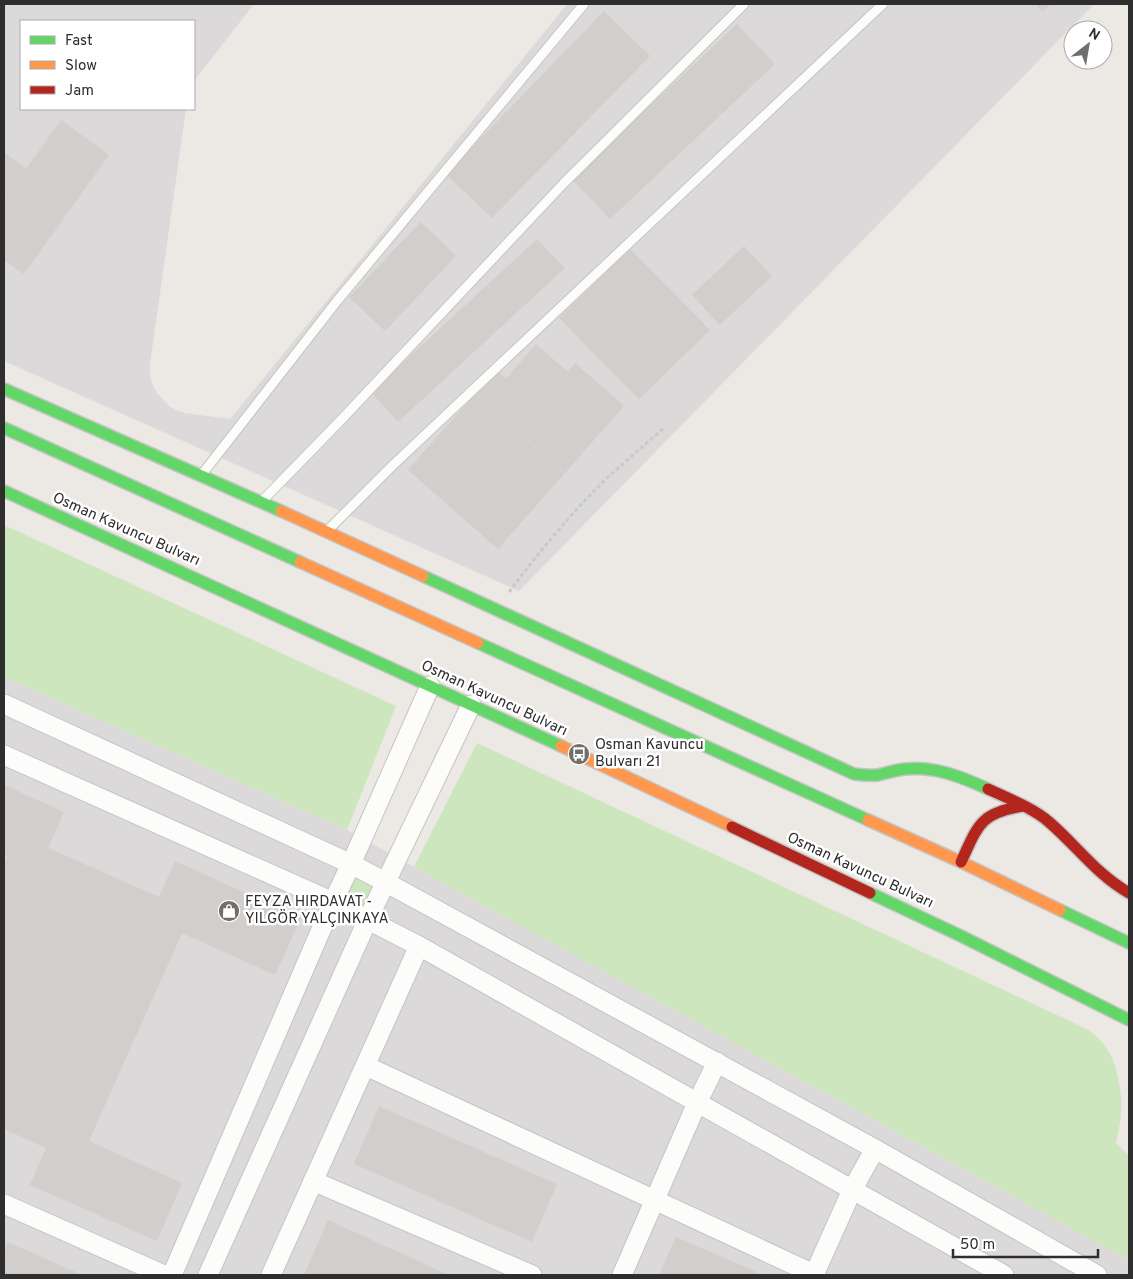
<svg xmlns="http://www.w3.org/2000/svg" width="1133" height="1279" font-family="Overpass,sans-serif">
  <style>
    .industrial { fill: #dcd9db }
    .green { fill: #cee6be }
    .building { fill: #d1cecb; stroke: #d7d4d0 }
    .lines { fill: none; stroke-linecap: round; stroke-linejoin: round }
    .lane-casing { stroke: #c5c4c5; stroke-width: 11 }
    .street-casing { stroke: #c5c4c5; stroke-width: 21 }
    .fast-casing { stroke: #c5c4c5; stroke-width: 14 }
    .slow-casing { stroke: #c5c4c5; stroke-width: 14 }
    .jam-casing { stroke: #c5c4c5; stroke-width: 14 }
    .path { stroke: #c9c9c8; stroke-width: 3; stroke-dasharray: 4 2.5; stroke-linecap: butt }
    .lane { stroke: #fcfcfb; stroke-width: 9 }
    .street { stroke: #fcfcfb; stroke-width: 19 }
    .fast { stroke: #63d668; stroke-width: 11 }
    .slow { stroke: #ff974d; stroke-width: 11 }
    .jam { stroke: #b3261e; stroke-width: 11 }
    .labels { text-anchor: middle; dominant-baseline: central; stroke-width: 5; stroke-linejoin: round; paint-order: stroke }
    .street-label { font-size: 15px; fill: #2e2e2e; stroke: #fff }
    .poi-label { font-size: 15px; fill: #2e2e2e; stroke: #fff; text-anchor: start }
  </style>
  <rect width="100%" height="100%" fill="#ece8e4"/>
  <g class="industrial">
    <path d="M4 4H254L194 81V21H21V109H186L150 364V374L152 383 157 393 169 406 176 410 184 413 230 419 361 259 567 4H1094L519 591 4 361Z"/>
    <path d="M4 677 347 830 1129 1260V1275H4Z"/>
  </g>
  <g class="green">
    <path d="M4 525 396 706 347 830 4 677Z"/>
    <path d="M477 743 1089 1030C1110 1047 1116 1062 1120 1088 1121 1095 1122 1104 1121 1111 1121 1122 1118 1133 1116 1143L1129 1156V1260L414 867Z"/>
    <path d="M355 876 375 886 368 900C359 904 351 900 348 891Z"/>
  </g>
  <g class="building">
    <path d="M1035 4H1051L1042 12Z"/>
    <path d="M604 11 650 56 492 218 446 174Z"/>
    <path d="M737 24 775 64 610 219 572 179Z"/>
    <path d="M61 120 109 155 24 274 4 260V200Z"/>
    <path d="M4 152 26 169 4 200Z"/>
    <path d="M421 222 456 256 385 331 349 297Z"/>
    <path d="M537 239 565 268 398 422 371 392Z"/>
    <path d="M744 246 772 276 720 325 692 295Z"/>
    <path d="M630 249 710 330 639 399 559 318Z"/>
    <path d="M536 344 568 372 575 363 624 406 565 473 475 394 496 370 506 379Z"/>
    <path d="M475 394 565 473 498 549 408 470Z"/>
    <path d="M4 785 64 812 48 848 159 897 175 861 301 918 275 975 182 933 89 1141 182 1183 157 1241 30 1185 46 1148 4 1129V864L7 856 4 855Z"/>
    <path d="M379 1106 557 1184 532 1242 354 1164Z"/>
    <path d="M328 1220 449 1275H304Z"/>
    <path d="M676 1237 763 1275H659Z"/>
    <path d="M8 1242 82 1275H4V1252Z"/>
  </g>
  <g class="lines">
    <g class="lane-casing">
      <g id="lane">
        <path d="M203 473 337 301 584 4"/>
        <path d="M264 499 341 420 563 184 744 4"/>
        <path d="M328 530 392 466 883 4"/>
      </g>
    </g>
    <g class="street-casing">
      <g id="street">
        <path d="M4 704 351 864 387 883 875 1149 1097 1275"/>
        <path d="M4 755 333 902 419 946 1004 1275"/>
        <path d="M366 1066 816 1275"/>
        <path d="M313 1181 532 1275"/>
        <path d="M4 1204 164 1275"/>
        <path d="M172 1275 333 902 351 864 430 686"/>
        <path d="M208 1275 368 919 471 705"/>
        <path d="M271 1275 419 946"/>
        <path d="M622 1275 697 1103 717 1062"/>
        <path d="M814 1275 852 1190 875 1149"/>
      </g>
    </g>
    <g class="fast-casing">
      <g id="fast">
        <path d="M4 389 281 511"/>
        <path d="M4 428 300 562"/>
        <path d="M4 491 561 746"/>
        <path d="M423 576 854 774C862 775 870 776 878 775 887 773 895 770 905 769 935 766 962 777 988 789"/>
        <path d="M478 643 868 820"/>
        <path d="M870 893 961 936 1129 1020"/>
        <path d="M1060 910 1129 943"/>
      </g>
    </g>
    <g class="slow-casing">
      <g id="slow">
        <path d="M281 511 423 576"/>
        <path d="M300 562 478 643"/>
        <path d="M561 746 732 827"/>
        <path d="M868 820 961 862 1060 910"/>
      </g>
    </g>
    <g class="jam-casing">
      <g id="jam">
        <path d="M988 789C1007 798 1033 808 1049 822 1077 846 1096 874 1129 893"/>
        <path d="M732 827 870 893"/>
        <path d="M961 862C978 826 979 813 1023 806"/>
      </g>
    </g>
    <path class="path" d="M509 592C539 552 572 512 608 477 626 461 644 445 663 429"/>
    <use href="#lane" class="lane"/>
    <use href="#street" class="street"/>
    <use href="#fast" class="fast"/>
    <use href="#slow" class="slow"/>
    <use href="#jam" class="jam"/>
  </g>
  <defs>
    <g id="bus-disc" transform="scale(1.125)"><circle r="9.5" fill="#706f6e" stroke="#fff"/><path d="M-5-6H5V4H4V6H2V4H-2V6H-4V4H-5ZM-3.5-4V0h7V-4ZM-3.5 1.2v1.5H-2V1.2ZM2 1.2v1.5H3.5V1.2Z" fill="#fff"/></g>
    <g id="shop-disc" transform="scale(1.125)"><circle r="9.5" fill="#706f6e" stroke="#fff"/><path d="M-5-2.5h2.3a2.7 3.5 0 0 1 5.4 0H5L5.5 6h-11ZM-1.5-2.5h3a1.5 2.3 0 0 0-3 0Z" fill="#fff"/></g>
  </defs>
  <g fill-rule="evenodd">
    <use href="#bus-disc" x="579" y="754"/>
    <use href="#shop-disc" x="229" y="911"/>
  </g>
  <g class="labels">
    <g class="street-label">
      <text transform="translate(126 530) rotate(24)">Osman Kavuncu Bulvarı</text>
      <text transform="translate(494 699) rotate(25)">Osman Kavuncu Bulvarı</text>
      <text transform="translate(860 871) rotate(25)">Osman Kavuncu Bulvarı</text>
    </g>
    <g class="poi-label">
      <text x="595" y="745">Osman Kavuncu<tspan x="595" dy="17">Bulvarı 21</tspan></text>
      <text x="245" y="902">FEYZA HIRDAVAT -<tspan x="245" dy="17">YILGÖR YALÇINKAYA</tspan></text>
    </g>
  </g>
  <rect width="1133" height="1279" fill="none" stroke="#2e2e2e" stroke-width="10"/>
  <rect x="20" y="20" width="175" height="90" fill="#ffffff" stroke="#ababab"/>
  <rect x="30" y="36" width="25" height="8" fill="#63d668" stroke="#ababab"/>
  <text x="65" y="45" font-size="15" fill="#2e2e2e">Fast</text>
  <rect x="30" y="61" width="25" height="8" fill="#ff974d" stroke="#ababab"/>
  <text x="65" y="70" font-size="15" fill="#2e2e2e">Slow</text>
  <rect x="30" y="86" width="25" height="8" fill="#b3261e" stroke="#ababab"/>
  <text x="65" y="95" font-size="15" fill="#2e2e2e">Jam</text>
  <g transform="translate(1088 45) rotate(31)"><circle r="24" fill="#ffffff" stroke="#ababab"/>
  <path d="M0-4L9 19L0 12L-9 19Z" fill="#706f6e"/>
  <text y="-8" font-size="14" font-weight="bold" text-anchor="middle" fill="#2e2e2e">N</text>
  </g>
  <path d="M953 1249v8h145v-8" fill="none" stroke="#2e2e2e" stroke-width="2.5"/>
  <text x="960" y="1249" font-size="15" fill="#2e2e2e" stroke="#ffffff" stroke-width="4" paint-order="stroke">50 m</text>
</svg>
